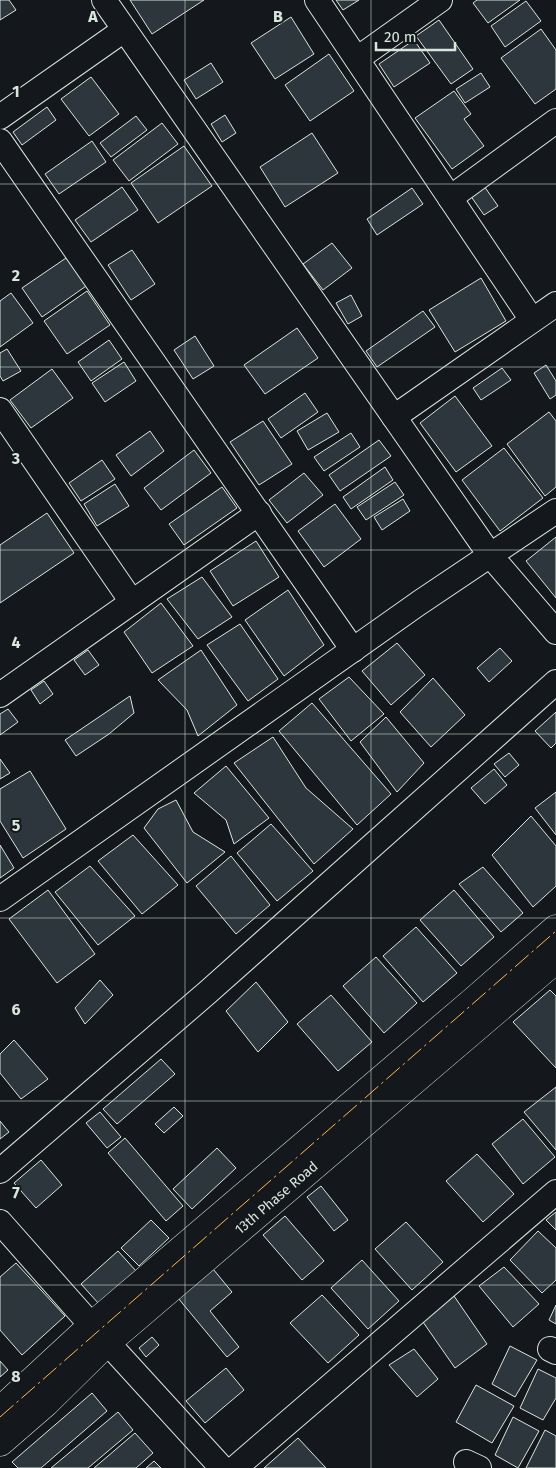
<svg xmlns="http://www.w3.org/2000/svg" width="556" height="1468" font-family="'Fira Sans',sans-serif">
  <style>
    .building { fill: #2c363c; stroke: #d8e6dc }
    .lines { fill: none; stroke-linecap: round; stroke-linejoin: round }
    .street-casing { stroke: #d8e6dc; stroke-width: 26 }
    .secondary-casing { stroke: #d8e6dc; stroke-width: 29 }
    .street { stroke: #14181c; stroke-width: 24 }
    .secondary { stroke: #14181c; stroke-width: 28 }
    .power { stroke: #ffb74d; stroke-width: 1; stroke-dasharray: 18 4 2.5 4; stroke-linecap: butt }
    .grid { fill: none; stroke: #d8e6dc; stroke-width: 1; stroke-opacity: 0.55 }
    .labels { text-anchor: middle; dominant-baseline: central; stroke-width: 4; stroke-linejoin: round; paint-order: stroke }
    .street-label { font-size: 14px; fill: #d8e6dc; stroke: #14181c }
    .grid-label { font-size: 16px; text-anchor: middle; font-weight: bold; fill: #d8e6dc; stroke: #14181c; stroke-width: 4; stroke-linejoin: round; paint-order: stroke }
  </style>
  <rect width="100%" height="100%" fill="#14181c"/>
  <g class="building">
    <path d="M0 0H9L16 10 0 20Z"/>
    <path d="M130 0H204L152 34Z"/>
    <path d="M336 0H359L343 10Z"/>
    <path d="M477 0H520L488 23 473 3Z"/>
    <path d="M526 1 541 21 505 47 491 26Z"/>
    <path d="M291 17 314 54 275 79 251 43Z"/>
    <path d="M439 20 473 69 451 84 416 36Z"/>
    <path d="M541 29 556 50V89L535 104 501 58Z"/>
    <path d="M414 40 430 63 394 87 379 64Z"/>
    <path d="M329 54 354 91 310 121 285 85Z"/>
    <path d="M211 63 223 82 196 99 184 80Z"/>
    <path d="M481 73 490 87 465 103 456 89Z"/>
    <path d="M91 77 119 114 89 136 61 99Z"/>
    <path d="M454 91 471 114 464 119 484 146 452 169 415 118Z"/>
    <path d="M47 107 56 120 22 145 13 132Z"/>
    <path d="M225 115 236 133 222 142 211 124Z"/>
    <path d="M136 116 147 130 111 157 100 143Z"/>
    <path d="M162 123 178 144 129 181 113 160Z"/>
    <path d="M312 133 338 173 285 207 260 167Z"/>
    <path d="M92 141 106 162 59 194 45 174Z"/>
    <path d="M184 146 212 186 158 223 131 183Z"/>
    <path d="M484 186 498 206 484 215 470 195Z"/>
    <path d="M122 187 138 210 91 242 75 220Z"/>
    <path d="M412 188 423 204 377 235 367 219Z"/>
    <path d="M332 243 352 268 323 290 303 264Z"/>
    <path d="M132 250 155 284 131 300 108 265Z"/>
    <path d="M69 256 89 284 42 317 22 288Z"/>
    <path d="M481 278 506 321 455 352 429 310Z"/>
    <path d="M87 291 110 325 67 354 44 321Z"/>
    <path d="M11 293 33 323 0 347V301Z"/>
    <path d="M351 295 362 316 348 324 336 303Z"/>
    <path d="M423 311 435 327 377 367 366 351Z"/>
    <path d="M297 328 318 358 265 394 244 365Z"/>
    <path d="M195 336 214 366 193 379 174 350Z"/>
    <path d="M109 340 122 359 91 381 78 362Z"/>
    <path d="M7 349 21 371 3 381 0 376V353Z"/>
    <path d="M124 362 136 381 105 402 92 383Z"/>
    <path d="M546 365 556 381V395L550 399 534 373Z"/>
    <path d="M502 368 511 380 481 400 473 388Z"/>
    <path d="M52 369 73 398 31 428 10 400Z"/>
    <path d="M305 393 318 412 281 438 268 419Z"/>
    <path d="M455 396 492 446 456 472 420 423Z"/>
    <path d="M549 412 556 421V487L545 496 507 444Z"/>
    <path d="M327 413 339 432 308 450 297 431Z"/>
    <path d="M263 421 292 464 259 485 230 442Z"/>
    <path d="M150 431 164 451 131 476 116 455Z"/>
    <path d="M351 433 360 447 324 471 314 457Z"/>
    <path d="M379 440 391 456 340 491 329 475Z"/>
    <path d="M504 448 543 498 500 531 462 480Z"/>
    <path d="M194 450 211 473 161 510 144 488Z"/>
    <path d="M102 460 115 479 81 501 69 483Z"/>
    <path d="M385 467 393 480 351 509 343 497Z"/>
    <path d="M304 473 323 495 287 523 269 500Z"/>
    <path d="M395 482 404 495 366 520 357 507Z"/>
    <path d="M115 484 129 506 97 526 84 504Z"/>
    <path d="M222 487 237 508 184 545 169 524Z"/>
    <path d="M403 499 410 511 382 530 374 517Z"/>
    <path d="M335 504 361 539 324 567 298 531Z"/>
    <path d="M47 513 74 553 0 603V545Z"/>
    <path d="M556 537V598L526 561Z"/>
    <path d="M256 541 279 577 233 606 210 571Z"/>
    <path d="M202 577 232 617 198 639 167 599Z"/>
    <path d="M288 590 324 645 284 676 245 620Z"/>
    <path d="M161 603 193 646 152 673 124 632Z"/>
    <path d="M240 624 278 679 248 701 207 645Z"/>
    <path d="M397 643 425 675 391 705 362 671Z"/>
    <path d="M500 648 512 661 489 682 477 668Z"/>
    <path d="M88 650 99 665 85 675 74 660Z"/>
    <path d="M201 650 237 705 198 736 187 710 158 680Z"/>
    <path d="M349 677 384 714 351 741 319 699Z"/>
    <path d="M433 678 465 715 431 747 400 712Z"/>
    <path d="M44 681 53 694 40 704 31 690Z"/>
    <path d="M130 696 134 713 109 734 76 756 65 740Z"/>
    <path d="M312 703 391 794 357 825 279 731Z"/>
    <path d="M8 709 18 722 0 735V714Z"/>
    <path d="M556 712V743L551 748 535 731Z"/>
    <path d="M386 717 424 763 397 792 360 742Z"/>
    <path d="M273 737 306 788 353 829 314 864 234 763Z"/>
    <path d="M509 753 519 765 505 777 494 764Z"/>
    <path d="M0 759 10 773 0 779Z"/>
    <path d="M226 766 269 818 234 844 226 820 194 793Z"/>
    <path d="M494 769 507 785 485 804 471 788Z"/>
    <path d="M30 771 66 829 23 858 0 821V789Z"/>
    <path d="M556 792V835L535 808Z"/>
    <path d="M176 800 193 832 225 852 187 883 144 828 158 809Z"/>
    <path d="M531 816 556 846V886L533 907 492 855Z"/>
    <path d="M271 824 313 871 277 901 237 853Z"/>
    <path d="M133 835 178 885 142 914 98 861Z"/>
    <path d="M0 845 14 868 0 878Z"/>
    <path d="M231 856 270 905 236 934 196 886Z"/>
    <path d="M90 866 135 916 98 945 55 892Z"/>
    <path d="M483 867 523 913 501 932 459 884Z"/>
    <path d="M48 890 95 954 57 983 9 919Z"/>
    <path d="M454 890 494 937 461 966 420 920Z"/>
    <path d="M416 927 457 973 423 1002 383 956Z"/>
    <path d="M376 957 417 1003 384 1033 343 986Z"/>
    <path d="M100 980 113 995 85 1024 75 1008Z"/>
    <path d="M256 982 288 1022 258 1052 226 1011Z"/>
    <path d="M550 990 556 996V1068L513 1022Z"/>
    <path d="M331 995 372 1042 338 1071 297 1024Z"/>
    <path d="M14 1040 48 1079 21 1099 0 1073V1054Z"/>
    <path d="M161 1059 175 1074 117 1124 103 1109Z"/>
    <path d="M556 1087V1150L524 1112Z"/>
    <path d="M174 1107 183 1116 164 1133 155 1124Z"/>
    <path d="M100 1112 121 1137 107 1148 86 1123Z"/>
    <path d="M523 1119 555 1157 523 1184 492 1144Z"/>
    <path d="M0 1121 9 1132 0 1139Z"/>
    <path d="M125 1138 183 1206 166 1221 108 1153Z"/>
    <path d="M217 1148 236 1168 192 1209 173 1189Z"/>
    <path d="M477 1154 514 1194 483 1222 446 1181Z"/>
    <path d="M41 1160 62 1185 36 1208 14 1183Z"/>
    <path d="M321 1186 348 1220 334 1231 307 1197Z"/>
    <path d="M556 1212V1230L546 1220Z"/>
    <path d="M285 1216 324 1261 302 1280 263 1235Z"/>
    <path d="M151 1220 169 1238 139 1266 121 1248Z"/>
    <path d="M406 1222 443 1262 412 1290 375 1249Z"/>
    <path d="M538 1231 556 1248V1280L542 1293 510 1260Z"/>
    <path d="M118 1251 136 1271 99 1304 81 1284Z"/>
    <path d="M362 1260 399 1301 368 1329 331 1288Z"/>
    <path d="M16 1263 65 1316 22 1355 0 1330V1277Z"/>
    <path d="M504 1267 539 1304 513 1327 479 1286Z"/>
    <path d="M213 1269 232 1292 210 1311 239 1347 227 1357 178 1298Z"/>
    <path d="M322 1295 359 1335 328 1363 290 1323Z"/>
    <path d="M454 1296 487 1344 455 1368 423 1322Z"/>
    <path d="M556 1305V1324L549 1320Z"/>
    <path d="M152 1337 159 1345 146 1357 139 1348Z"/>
    <path d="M510 1346 537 1360 515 1397 492 1384Z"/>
    <path d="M414 1349 438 1379 417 1397 389 1365Z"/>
    <path d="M0 1361 8 1370 0 1377Z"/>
    <path d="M226 1368 244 1390 205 1423 186 1401Z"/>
    <path d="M538 1369 556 1378V1398L543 1420 520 1408Z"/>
    <path d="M476 1385 514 1406 492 1443 456 1422Z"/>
    <path d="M92 1393 107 1411 41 1468H18L12 1462Z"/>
    <path d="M118 1412 133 1430 88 1468H51Z"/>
    <path d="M513 1417 539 1431 518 1468 495 1455Z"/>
    <path d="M545 1430 556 1436V1468H526Z"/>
    <path d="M135 1433 153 1453 136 1468H94Z"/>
    <path d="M298 1438 326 1468H264Z"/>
    <path d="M154 1461 161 1468H146Z"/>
  </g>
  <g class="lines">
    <g class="street-casing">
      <g id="street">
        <path d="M104 0 490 555 556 632"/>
        <path d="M317 0 532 320"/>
        <path d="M357 59 440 0"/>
        <path d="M0 117 124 30"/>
        <path d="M0 141 353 650"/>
        <path d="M450 198 556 121"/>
        <path d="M0 410 132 602"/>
        <path d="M394 417 556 304"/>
        <path d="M0 695 259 513"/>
        <path d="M0 899 419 603 556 511"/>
        <path d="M0 1171 208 992 556 682"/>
        <path d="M0 1222 92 1326"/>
        <path d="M107 1342 222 1468"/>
        <path d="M550 1349 556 1352"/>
        <path d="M466 1462 479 1468"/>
        <path d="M235 1468 556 1192"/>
      </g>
    </g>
    <g class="secondary-casing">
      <g id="secondary">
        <path d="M0 1411 92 1326 475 1000 556 929"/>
        <path id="s1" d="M0 1442 45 1403 107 1342 556 959"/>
      </g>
    </g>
    <use href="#street" class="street"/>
    <use href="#secondary" class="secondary"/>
    <path class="power" d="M0 1417 556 931"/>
  </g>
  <path class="grid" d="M185 0V1468M371 0V1468M0 184H556M0 367H556M0 550H556M0 734H556M0 918H556M0 1101H556M0 1285H556"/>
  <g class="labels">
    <g class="street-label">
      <text stroke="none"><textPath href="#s1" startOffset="369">13th Phase Road</textPath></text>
    </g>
  </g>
  <g class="grid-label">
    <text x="93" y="22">A</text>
    <text x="278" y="22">B</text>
    <text x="16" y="97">1</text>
    <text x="16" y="281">2</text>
    <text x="16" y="464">3</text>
    <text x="16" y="648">4</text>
    <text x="16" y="831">5</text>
    <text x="16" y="1015">6</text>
    <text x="16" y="1198">7</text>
    <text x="16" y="1382">8</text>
  </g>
  <path d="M376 42v8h79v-8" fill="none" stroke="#d8e6dc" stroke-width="2.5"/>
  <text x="384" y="42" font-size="15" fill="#d8e6dc" stroke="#14181c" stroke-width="4" paint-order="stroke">20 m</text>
</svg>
